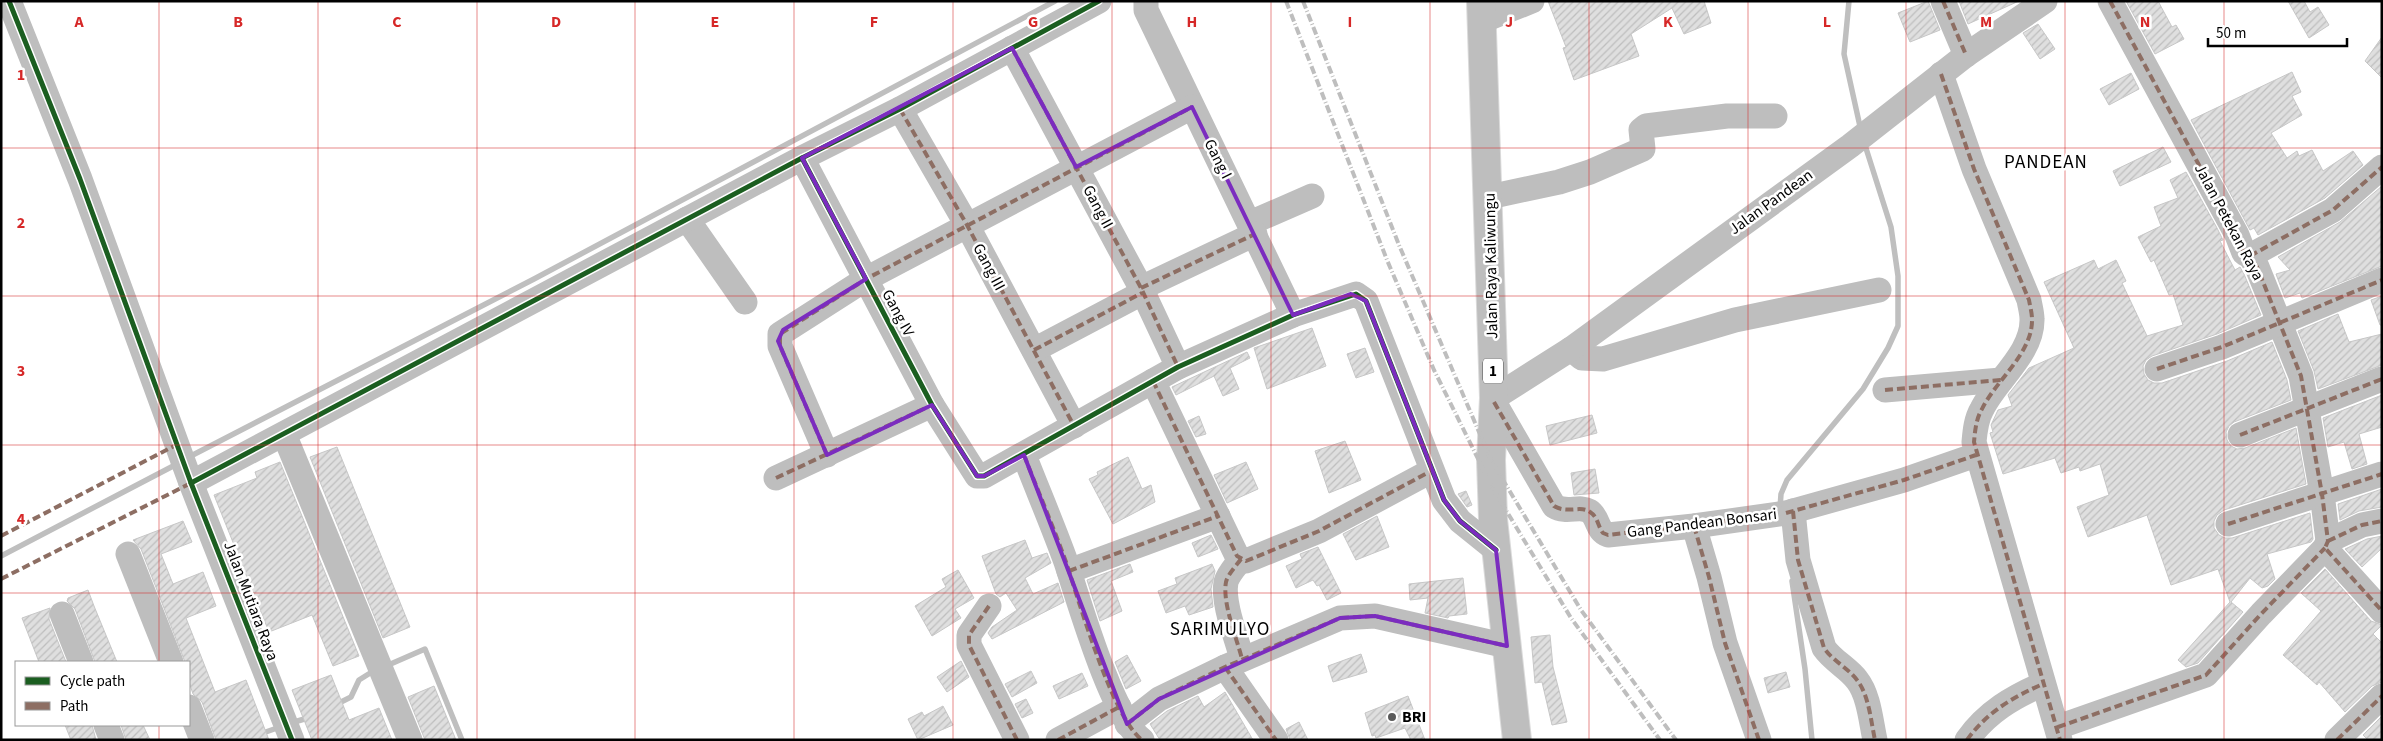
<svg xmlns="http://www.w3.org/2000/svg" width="2383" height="741" font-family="'Source Sans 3',sans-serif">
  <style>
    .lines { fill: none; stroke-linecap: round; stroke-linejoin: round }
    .stream { stroke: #bfbfbf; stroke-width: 5.5 }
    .building { fill: url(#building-hatch); stroke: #c7c7c7 }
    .major-casing { stroke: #dbdbdb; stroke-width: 30 }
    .minor { stroke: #bebebe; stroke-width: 25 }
    .major { stroke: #bebebe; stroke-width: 28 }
    .rail { stroke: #bebebe; stroke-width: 4; stroke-dasharray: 8 2.5 1 2.5; stroke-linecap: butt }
    .quiet { stroke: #8d6e63; stroke-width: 4; stroke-dasharray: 8 4; stroke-linecap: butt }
    .cycleway-casing { stroke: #fff; stroke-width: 8 }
    .cycleway { stroke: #1b5e20; stroke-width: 5 }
    .marked { fill: none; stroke: #7b2cbf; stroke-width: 4; stroke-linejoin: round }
    .grid { fill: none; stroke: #d62828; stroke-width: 1; stroke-opacity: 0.55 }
    .poi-dot { fill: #595959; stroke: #fff; stroke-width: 2 }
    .labels { text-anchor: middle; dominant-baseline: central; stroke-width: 5; stroke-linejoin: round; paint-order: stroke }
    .shield { fill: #fff; stroke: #4c4c4c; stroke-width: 1 }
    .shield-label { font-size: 15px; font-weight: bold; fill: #000 }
    .street-label { font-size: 16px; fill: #000; stroke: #fff }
    .poi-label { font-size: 16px; font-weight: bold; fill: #000; stroke: #fff; text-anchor: start }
    .quarter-label { font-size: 19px; letter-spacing: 1px; fill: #000; stroke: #fff }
    .grid-label { font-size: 16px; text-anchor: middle; font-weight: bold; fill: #d62828; stroke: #fff; stroke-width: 5; stroke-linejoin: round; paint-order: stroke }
  </style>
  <defs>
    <pattern id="building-hatch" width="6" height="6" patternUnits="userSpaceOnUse" patternTransform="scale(1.25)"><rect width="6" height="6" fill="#dfdfdf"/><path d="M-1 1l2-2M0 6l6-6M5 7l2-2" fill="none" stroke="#bebebe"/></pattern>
  </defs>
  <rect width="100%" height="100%" fill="#fff"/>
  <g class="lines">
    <g class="stream">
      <path d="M1849 1 1844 54 1861 131"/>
      <path d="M187 458 534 279 1055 1"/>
      <path d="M1780 508 1781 494 1787 480 1863 389 1888 348 1898 326V276L1891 227 1864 142"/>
      <path d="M1 556 177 464"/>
      <path d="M1792 581 1805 669 1812 740"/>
      <path d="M386 666 425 649 462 740"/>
      <path d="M335 705 351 697 359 680 375 670"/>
      <path d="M291 723 311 717"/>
      <path d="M260 734 280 727"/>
    </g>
  </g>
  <g class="building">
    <path d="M1548 1H1704L1711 23 1684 34 1672 8 1631 34 1639 56 1574 80 1563 48 1566 47Z"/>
    <path d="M1928 1 1940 30 1910 42 1898 13Z"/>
    <path d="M1959 1H2019L1968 24Z"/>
    <path d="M2126 1H2158L2172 27 2176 25 2184 39 2155 54Z"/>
    <path d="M2288 1H2304L2310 12 2318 7 2329 25 2309 38Z"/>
    <path d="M2038 24 2055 49 2040 59 2023 33Z"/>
    <path d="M2382 37V78L2365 61Z"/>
    <path d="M2292 72 2301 92 2292 96 2302 115 2271 133 2287 158 2297 151 2299 156 2312 150 2323 171 2353 151 2363 165 2325 198 2258 235 2254 228 2250 230 2191 120Z"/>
    <path d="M2131 73 2139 89 2109 105 2100 89Z"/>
    <path d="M2163 147 2171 162 2120 186 2113 171Z"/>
    <path d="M2186 172 2217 228 2223 240 2220 241 2235 270 2240 267 2244 274 2261 315 2217 334 2152 356 2146 360 2143 366 2144 374 2148 380 2154 383H2162L2227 361 2272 342 2287 380 2291 400 2234 422 2229 426 2226 432 2227 440 2231 446 2237 449 2245 448 2296 428 2306 484 2224 510 2217 515 2214 521V528L2219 535 2225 538H2232L2310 513 2313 539 2311 542 2267 554 2275 579 2268 586 2262 588 2250 578 2231 602 2243 612 2198 663 2186 667 2178 660 2230 602 2218 569 2171 585 2147 515 2088 537 2077 507 2109 495 2100 464 2080 471 2079 467 2061 473 2055 458 2003 474 1990 433 1993 432 1991 425 1998 410 2012 406 2008 395 2029 368 2074 348 2044 282 2094 260 2098 269 2116 260 2126 281 2122 283 2147 336 2183 325 2173 294 2169 295 2154 260 2151 262 2138 237 2161 226 2154 207 2178 198 2170 180Z"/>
    <path d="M2382 186V266L2302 298 2300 293 2285 298 2276 274 2290 270 2278 257 2340 222Z"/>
    <path d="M2382 296V325H2380L2371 300Z"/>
    <path d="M2338 314 2349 342 2382 334V365L2318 389 2314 371 2298 331Z"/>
    <path d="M1312 328 1326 366 1267 389 1254 348Z"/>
    <path d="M1365 348 1374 372 1356 378 1347 354Z"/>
    <path d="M1247 352 1250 358 1230 368 1239 389 1223 396 1214 376 1176 395 1172 387Z"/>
    <path d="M2382 395V427L2359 434 2367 464 2352 469 2344 442 2328 447 2323 418Z"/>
    <path d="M1592 415 1597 433 1550 445 1546 426Z"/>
    <path d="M1199 416 1206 434 1196 437 1188 421Z"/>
    <path d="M1345 441 1361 480 1329 493 1315 451Z"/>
    <path d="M337 447 410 627 383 638 310 457Z"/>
    <path d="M1128 457 1142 489 1151 485 1155 502 1113 524 1089 479 1098 475 1097 472Z"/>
    <path d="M280 462 359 656 333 666 312 615 269 632 214 495 257 478 255 472Z"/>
    <path d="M1246 462 1258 489 1227 503 1214 475Z"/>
    <path d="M1595 469 1599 493 1574 495 1571 473Z"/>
    <path d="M2382 489V507L2359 511 2340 520 2338 504Z"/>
    <path d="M1466 491 1472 505 1467 507 1458 494Z"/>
    <path d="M1377 516 1389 547 1356 560 1343 534Z"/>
    <path d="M183 521 192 542 161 554 173 584 203 572 216 606 186 618 195 641 215 692 246 680 269 740H216L202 702 193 694 189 682V662H185L141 549 133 540Z"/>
    <path d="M1211 535 1218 549 1198 557 1192 543Z"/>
    <path d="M2382 536V548L2362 567 2345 549 2367 539Z"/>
    <path d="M1025 540 1032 558 1047 553 1051 563 1025 578 1033 594 1058 583 1064 602 992 639 988 633 992 627 1017 610 1006 593 1000 597 996 594 982 556Z"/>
    <path d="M1318 547 1341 593 1327 600 1319 585 1317 586 1313 580 1296 588 1286 566 1302 559 1300 554Z"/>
    <path d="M1130 564 1133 572 1111 581 1122 611 1100 621 1087 580Z"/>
    <path d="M1212 564 1215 571 1211 589 1213 607 1189 615 1185 606 1166 613 1158 591 1177 584 1175 578Z"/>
    <path d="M2325 569 2371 621 2382 625 2373 634 2382 643V682L2372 686 2345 712 2319 682 2317 685 2283 655 2321 611 2301 593Z"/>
    <path d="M958 570 974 598 955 609 961 618 932 636 915 606 946 587 942 579Z"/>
    <path d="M1463 578 1467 614 1449 616 1448 618 1425 613 1428 598 1410 600 1409 584Z"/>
    <path d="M88 590 94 606 117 662H95L75 609 67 601 68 598Z"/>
    <path d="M50 608 49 619 66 662H39L22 618Z"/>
    <path d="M1550 635 1553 667 1567 722 1552 725 1542 682 1535 683 1531 637Z"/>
    <path d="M1361 654 1367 672 1333 682 1328 666Z"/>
    <path d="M1127 655 1141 681 1126 689 1115 662Z"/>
    <path d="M961 661 969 677 947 692 937 677Z"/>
    <path d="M1031 671 1037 683 1012 697 1005 684Z"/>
    <path d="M1786 672 1790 687 1768 693 1764 678Z"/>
    <path d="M1082 673 1088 686 1059 699 1053 686Z"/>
    <path d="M331 675 349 720 379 708 392 740H312L292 690Z"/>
    <path d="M434 686 456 740H425L408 697Z"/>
    <path d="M1225 692 1253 740H1160L1150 724 1167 711 1198 696 1204 707Z"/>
    <path d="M1408 696 1425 740H1411L1405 728 1376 738 1375 735 1372 736 1365 713Z"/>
    <path d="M1026 699 1033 713 1022 718 1015 704Z"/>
    <path d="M943 706 953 725 918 740 908 719 922 712 924 716Z"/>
    <path d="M2382 716V740H2368L2363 735Z"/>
    <path d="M1299 722 1308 740H1290L1286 729Z"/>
    <path d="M65 725H92L96 740H71Z"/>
    <path d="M121 725H143L150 740H126Z"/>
  </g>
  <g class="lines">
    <g class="major-casing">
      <path id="major" d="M1481 1 1494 398 1491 460 1493 519 1517 740"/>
    </g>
    <g class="minor">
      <path d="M9 1 80 179 191 483 292 740"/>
      <path d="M1146 1V10L1293 315"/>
      <path d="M1943 1 1966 55"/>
      <path d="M2110 1 2237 235 2244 253 2250 256 2257 267 2301 376 2322 494 2328 541 2325 548 2382 611"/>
      <path d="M1482 21 1532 1"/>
      <path d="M1012 48 1141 288 1178 367"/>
      <path d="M1941 74 1974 169 2029 300C2030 306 2032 313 2032 319 2033 353 1996 380 1982 409 1976 419 1975 431 1974 442L2060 740"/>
      <path d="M900 109 967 225 1074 426"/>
      <path d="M802 158 932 405 977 476H984L1178 367 1293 315 1356 294 1366 301 1444 500 1460 521 1496 550"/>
      <path d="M1489 197 1559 182 1590 172 1643 149 1641 130 1646 126 1727 116H1775"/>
      <path d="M687 219 745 302"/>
      <path d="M1250 223 1312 196"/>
      <path d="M2250 256 2333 210 2382 167"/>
      <path d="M1141 288 1255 234"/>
      <path d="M1571 349 1582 358 1603 359 1735 320 1879 290"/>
      <path d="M1034 350 1142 293"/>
      <path d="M2157 369 2222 347 2382 280"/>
      <path d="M1153 381 1237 556 1246 561 1319 531 1431 471"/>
      <path d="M1885 390 2001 380"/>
      <path d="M1494 398 1571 349 1850 146 1966 55 2045 1"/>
      <path d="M1494 402 1554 506C1567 514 1579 505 1589 511 1599 517 1596 531 1608 535L1694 526 1786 513 1904 480 1976 455"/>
      <path d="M284 434 410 740"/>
      <path d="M2240 435 2382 379"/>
      <path d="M827 455 780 346V334L866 279 1192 107"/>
      <path d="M1024 455C1038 491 1053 526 1066 562 1079 601 1112 717 1142 740"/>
      <path d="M776 478 932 405"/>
      <path d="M191 483 802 158 900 109 1099 1"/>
      <path d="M1793 511 1798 560 1824 648C1833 661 1848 668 1857 680 1869 695 1871 722 1875 740"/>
      <path d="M2228 524 2382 474"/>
      <path d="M1694 526 1709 577 1725 643 1759 740"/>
      <path d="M2328 541 2362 525 2382 521"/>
      <path d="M128 554 171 662"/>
      <path d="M1241 559C1236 566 1228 574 1226 582 1222 603 1237 639 1242 659"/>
      <path d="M1069 571 1218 516"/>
      <path d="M989 606 969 635V645L1017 740"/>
      <path d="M62 614 81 662"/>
      <path d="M1225 667 1276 740"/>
      <path d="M189 707 202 740"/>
      <path d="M1127 724 1159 699 1225 667 1340 618 1375 616 1507 646"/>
      <path d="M106 725 112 740"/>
      <path d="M2058 727 2206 675 2261 614 2325 548"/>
      <path d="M1058 740 1119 707"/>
      <path d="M1967 740C1987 712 2013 697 2043 684"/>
      <path d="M2337 740 2382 696"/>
    </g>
    <use href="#major" class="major"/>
    <g class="rail">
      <path d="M1286 1 1387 260 1434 370 1492 487 1571 618 1660 740"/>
      <path d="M1303 1 1399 245 1491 460 1581 610 1676 740"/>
    </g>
    <g class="quiet">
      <path d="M1943 1 1966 55"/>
      <path d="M2110 1 2237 235 2244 253 2250 256 2257 267 2301 376 2322 494 2328 541 2325 548 2382 611"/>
      <path d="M1012 48 1141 288 1178 367"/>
      <path d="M1941 74 1974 169 2029 300C2030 306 2032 313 2032 319 2033 353 1996 380 1982 409 1976 419 1975 431 1974 442L2060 740"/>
      <path d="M900 109 967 225 1074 426"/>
      <path d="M2250 256 2333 210 2382 167"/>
      <path d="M1141 288 1255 234"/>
      <path d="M1034 350 1142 293"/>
      <path d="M2157 369 2222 347 2382 280"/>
      <path d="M1153 381 1237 556 1246 561 1319 531 1431 471"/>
      <path d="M1885 390 2001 380"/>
      <path d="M1494 402 1554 506C1567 514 1581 505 1590 512 1598 517 1598 527 1603 533L1608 535 1769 516"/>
      <path d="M2240 435 2382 379"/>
      <path d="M827 455 780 346V334L866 279 1192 107"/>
      <path d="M1024 455C1038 491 1053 526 1066 562 1079 601 1112 717 1142 740"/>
      <path d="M776 478 932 405"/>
      <path d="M1793 511 1798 560 1824 648C1833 661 1848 668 1857 680 1869 695 1871 722 1875 740"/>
      <path d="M1786 513 1904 480 1976 455"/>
      <path d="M2228 524 2382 474"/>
      <path d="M1694 526 1709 577 1725 643 1759 740"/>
      <path d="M1 536 176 445"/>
      <path d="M2328 541 2362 525 2382 521"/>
      <path d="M1241 559C1236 566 1228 574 1226 582 1222 603 1237 639 1242 659"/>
      <path d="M1069 571 1218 516"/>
      <path d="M1 579 191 483"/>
      <path d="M989 606 969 635V645L1017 740"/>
      <path d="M1225 667 1276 740"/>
      <path d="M1127 724 1159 699 1225 667 1340 618 1375 616 1507 646"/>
      <path d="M2058 727 2206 675 2261 614 2325 548"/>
      <path d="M1058 740 1119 707"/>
      <path d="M1967 740C1987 712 2013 697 2043 684"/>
      <path d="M2337 740 2382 696"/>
    </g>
    <g class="cycleway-casing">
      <g id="cycleway">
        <path d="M9 1 80 179 191 483 292 740"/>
        <path d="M802 158 932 405 977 476H984L1178 367 1293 315 1356 294 1366 301 1444 500 1460 521 1496 550"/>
        <path d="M191 483 802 158 900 109 1099 1"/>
      </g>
    </g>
    <use href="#cycleway" class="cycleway"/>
  </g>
  <path class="marked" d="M1012 48 1076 167 1192 107 1293 315 1351 294 1366 301 1444 500 1460 521 1496 550 1507 646 1375 616 1340 618 1159 699 1127 724 1024 455 984 476H977L932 405 827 455 778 341 783 330 866 279 802 158Z"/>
  <path class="grid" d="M159 1V662M318 1V740M477 1V740M635 1V740M794 1V740M953 1V740M1112 1V740M1271 1V740M1430 1V740M1589 1V740M1748 1V740M1906 1V740M2065 1V740M2224 1V740M1 148H2382M1 296H2382M1 445H2382M1 593H2382M159 725V740"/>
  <circle class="poi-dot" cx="1392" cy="717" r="5"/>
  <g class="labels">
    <rect class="shield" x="1483" y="358.5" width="20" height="25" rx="4"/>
    <g class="shield-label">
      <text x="1493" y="371">1</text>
    </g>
    <g class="street-label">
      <text transform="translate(1218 159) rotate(63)">Gang I</text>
      <text transform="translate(1771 202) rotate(-36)">Jalan Pandean</text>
      <text transform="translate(1098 207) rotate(62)">Gang II</text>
      <text transform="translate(2229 222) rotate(62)">Jalan Petekan Raya</text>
      <text transform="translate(1491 266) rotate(-91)">Jalan Raya Kaliwungu</text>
      <text transform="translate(989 267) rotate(62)">Gang III</text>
      <text transform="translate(898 313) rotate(62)">Gang IV</text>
      <text transform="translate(1702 523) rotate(-7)">Gang Pandean Bonsari</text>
      <text transform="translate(251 601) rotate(69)">Jalan Mutiara Raya</text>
    </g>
    <g class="poi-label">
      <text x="1402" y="717">BRI</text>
    </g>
    <g class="quarter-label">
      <text x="2046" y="162">PANDEAN</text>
      <text x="1220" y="629">SARIMULYO</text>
    </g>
  </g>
  <g class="grid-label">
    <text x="79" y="27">A</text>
    <text x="238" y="27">B</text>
    <text x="397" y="27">C</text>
    <text x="556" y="27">D</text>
    <text x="715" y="27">E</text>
    <text x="874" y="27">F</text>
    <text x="1033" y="27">G</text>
    <text x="1192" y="27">H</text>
    <text x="1350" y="27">I</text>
    <text x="1509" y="27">J</text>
    <text x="1668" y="27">K</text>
    <text x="1827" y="27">L</text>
    <text x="1986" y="27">M</text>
    <text x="2145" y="27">N</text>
    <text x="21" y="80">1</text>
    <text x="21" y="228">2</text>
    <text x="21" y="376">3</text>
    <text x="21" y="524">4</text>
  </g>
  <rect width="2383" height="741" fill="none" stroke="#000000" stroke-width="5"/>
  <rect x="15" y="661" width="175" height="65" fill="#ffffff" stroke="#999999"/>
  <rect x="25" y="677" width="25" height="8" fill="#1b5e20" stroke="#999999"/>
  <text x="60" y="686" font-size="15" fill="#000000">Cycle path</text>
  <rect x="25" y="702" width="25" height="8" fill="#8d6e63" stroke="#999999"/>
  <text x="60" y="711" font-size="15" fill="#000000">Path</text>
  <path d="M2208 38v8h139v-8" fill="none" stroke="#000000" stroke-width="2.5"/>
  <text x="2216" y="38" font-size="15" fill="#000000" stroke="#ffffff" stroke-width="4" paint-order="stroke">50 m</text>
</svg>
